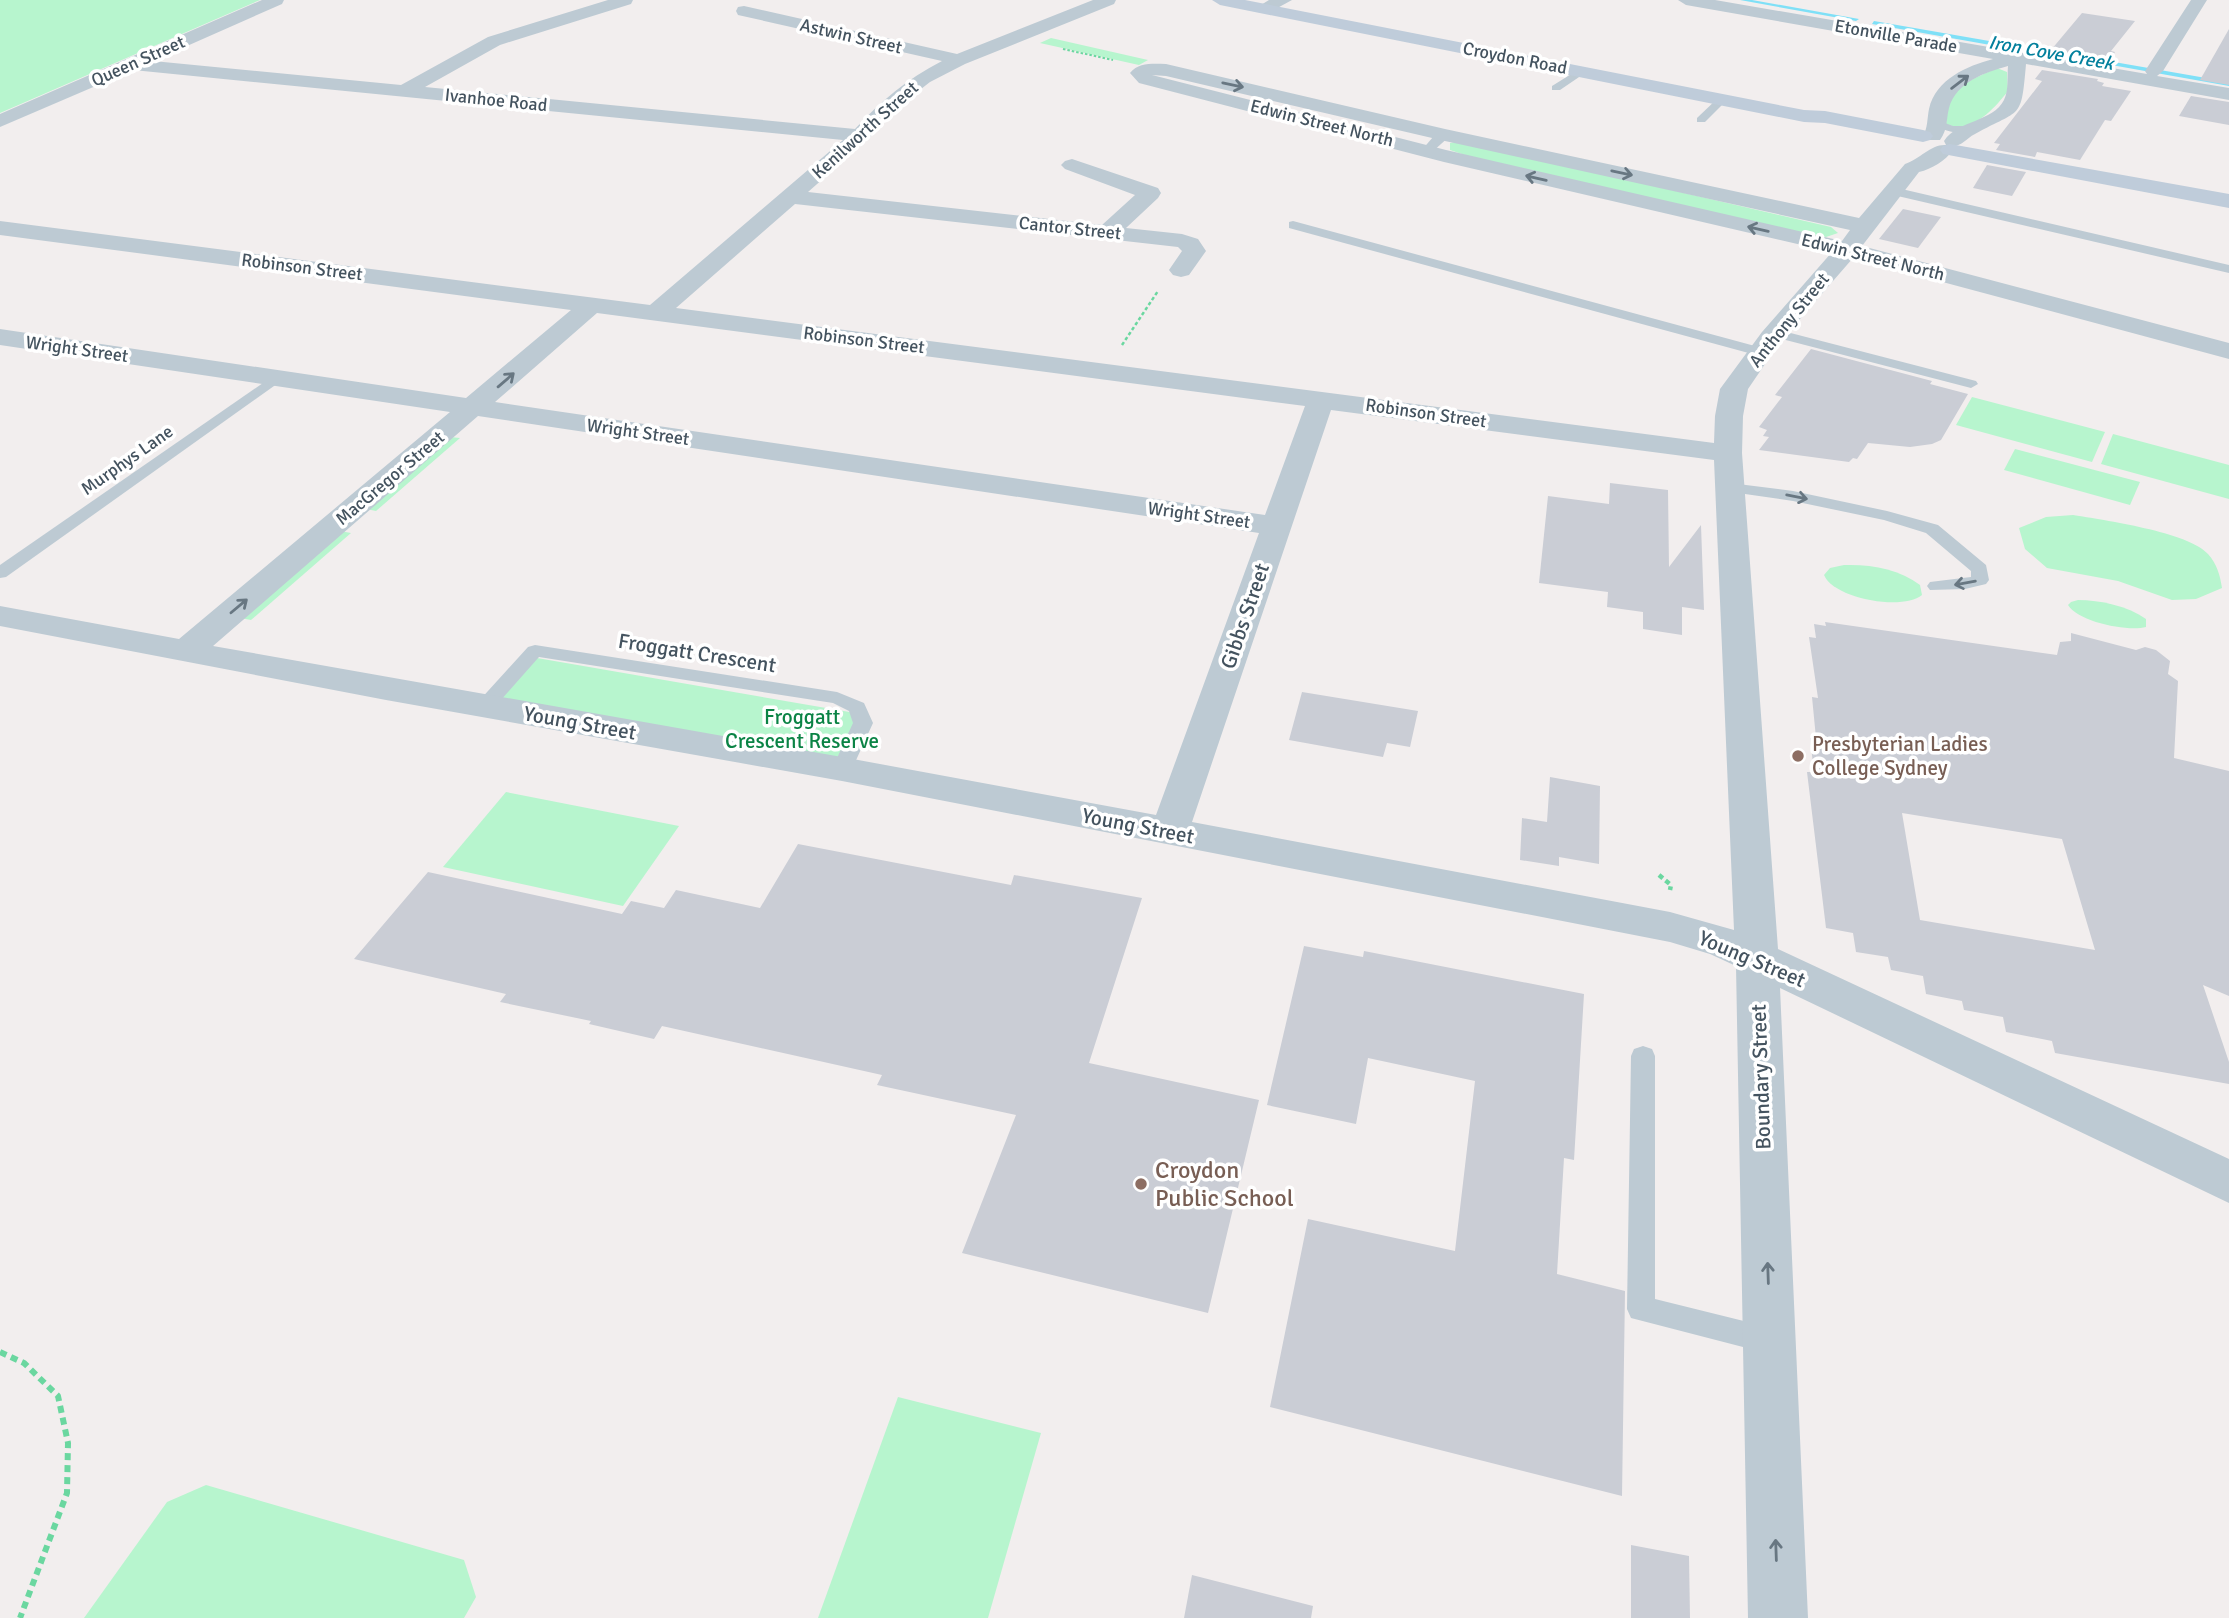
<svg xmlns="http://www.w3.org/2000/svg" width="2229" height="1618" font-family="Signika,sans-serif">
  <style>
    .green { fill: #b7f5ce }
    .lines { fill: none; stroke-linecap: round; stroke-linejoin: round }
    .stream { fill: #7fe0f7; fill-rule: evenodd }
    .building { fill: #cacdd5; fill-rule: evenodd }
    .path-far3 { stroke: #6bd7a0; stroke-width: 2; stroke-dasharray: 2.5 2; stroke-linecap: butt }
    .path-far2 { stroke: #6bd7a0; stroke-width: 2.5; stroke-dasharray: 3.5 2.5; stroke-linecap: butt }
    .path-far1 { stroke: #6bd7a0; stroke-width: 4.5; stroke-dasharray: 5 3.5; stroke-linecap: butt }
    .path { stroke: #6bd7a0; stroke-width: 6; stroke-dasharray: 7 5; stroke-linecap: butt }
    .lane { fill: #bdcad3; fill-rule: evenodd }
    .street { fill: #bdcad3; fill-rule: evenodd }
    .secondary { fill: #bfccda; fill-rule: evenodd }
    .oneway { stroke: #687782 }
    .education-dot { fill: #8d6e63; stroke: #fff; stroke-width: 2.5 }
    .labels { text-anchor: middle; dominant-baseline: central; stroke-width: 7; stroke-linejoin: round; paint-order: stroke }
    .far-street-label { font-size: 18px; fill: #44535f; stroke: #fff }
    .far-water-label { font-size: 19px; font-style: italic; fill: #03809d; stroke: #fff }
    .street-label { font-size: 21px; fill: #44535f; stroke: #fff }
    .park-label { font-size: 21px; fill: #0b8345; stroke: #fff }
    .education-label { font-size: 21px; fill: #785e54; stroke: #fff; text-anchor: start }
    .near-education-label { font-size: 24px; fill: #785e54; stroke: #fff; text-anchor: start }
  </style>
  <rect width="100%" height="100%" fill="#f2eeee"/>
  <g class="green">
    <path d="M0 0H260L0 113Z"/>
    <path d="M1051 38 1148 60 1139 65 1040 43Z"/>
    <path d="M1997 68 2007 72 2008 91C1994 109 1971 135 1946 124 1949 85 1965 83 1997 68Z"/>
    <path d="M1460 141 1831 227 1838 233 1826 237 1808 235 1471 157 1450 150V143Z"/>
    <path d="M1972 397 2105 432 2092 462 1956 425Z"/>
    <path d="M2113 434 2229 465V499L2101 464Z"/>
    <path d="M450 437 460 438 376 511 366 509Z"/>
    <path d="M2015 449 2140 482 2130 505 2004 470Z"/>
    <path d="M2073 515C2103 520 2189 532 2208 554 2217 564 2220 575 2222 588L2196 599 2172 600 2118 581 2047 568 2025 549 2019 528 2046 517Z"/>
    <path d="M340 531 351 533 251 620 240 618Z"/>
    <path d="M1844 565C1871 564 1899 569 1920 585L1922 595C1903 611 1834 599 1824 575L1830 568Z"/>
    <path d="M2078 600C2100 600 2128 606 2146 619V627C2128 632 2078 622 2068 605L2071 602Z"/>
    <path d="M537 658 861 714 836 760 499 701Z"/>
    <path d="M506 792 679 826 623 906 443 867Z"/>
    <path d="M898 1397 1041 1433 988 1618H818Z"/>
    <path d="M206 1485 464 1560 476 1597 464 1618H84L167 1502Z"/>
  </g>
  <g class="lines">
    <g class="stream">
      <path d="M1740 0H1752L1859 19 1856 21Z"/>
      <path d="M1874 21 2070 55 2073 57 2070 59 1872 24Z"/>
      <path d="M2091 58 2229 82V86L2089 61Z"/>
    </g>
  </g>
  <g class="building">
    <path d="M2082 13 2135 21 2111 51 2115 52 2107 64 2053 55 2056 51 2051 50Z"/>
    <path d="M2229 29V85L2200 80Z"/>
    <path d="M2042 70 2098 79 2097 81 2104 83 2102 86 2131 91 2111 121 2105 120 2080 160 2037 152 2035 157 1996 150 2000 144 1994 143 2042 81 2035 79Z"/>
    <path d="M2191 96 2229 102V125L2179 116Z"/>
    <path d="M1987 165 2026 172 2012 196 1973 188Z"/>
    <path d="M1903 209 1941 217 1918 248 1879 239Z"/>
    <path d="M1811 349 1932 381 1930 384 1968 394 1941 440 1932 444 1910 447 1868 443 1857 459 1853 458 1849 462 1759 450 1769 437 1763 436 1767 430 1759 427 1782 397 1775 395Z"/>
    <path d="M1610 483 1668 490 1669 567 1701 525 1704 610 1682 607V635L1643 629V612L1607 607 1608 592 1539 583 1548 496 1609 504Z"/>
    <path d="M1825 622 2057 655 2060 642 2071 641V633L2136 650 2145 647 2156 650 2170 661 2168 674 2178 681 2174 758 2229 771V996L2203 985 2229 1062V1084L2055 1053 2052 1041 2006 1032 2003 1017 1964 1010 1962 1001 1926 994 1923 976 1891 970 1888 957 1856 952 1853 933 1826 928 1807 772H1814L1810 738H1816L1812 697 1818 698 1809 637 1816 638 1814 624 1826 626ZM1902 813 2062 839 2095 950 1920 920Z"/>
    <path d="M1302 692 1418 711 1410 747 1387 743 1383 757 1289 740Z"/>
    <path d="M1550 777 1600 786 1599 864 1559 857V866L1520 860 1522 818 1547 822Z"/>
    <path d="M798 844 1011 885 1014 875 1142 898 1089 1063 1259 1100 1208 1313 962 1253 1016 1115 877 1085 882 1075 662 1026 654 1039 589 1024 591 1021 500 1002 506 994 354 959 428 872 622 914 631 901 664 908 676 890 760 908Z"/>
    <path d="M1304 946 1363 957 1364 951 1584 994 1574 1160 1564 1158 1557 1274 1625 1291 1622 1496 1270 1407 1308 1219 1455 1251 1475 1081 1368 1058 1356 1124 1267 1105Z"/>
    <path d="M1631 1545 1689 1556 1690 1618H1631Z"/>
    <path d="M1192 1575 1313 1606 1311 1618H1184Z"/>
  </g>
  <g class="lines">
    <path class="path-far3" d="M1063 49 1113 60"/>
    <path class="path-far2" d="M1122 345 1158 291"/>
    <path class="path-far1" d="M1659 875 1671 885 1670 890"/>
    <path class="path" d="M0 1352 24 1363 58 1396 68 1443 67 1493 20 1618"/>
    <g class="lane">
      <path d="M1581 68 1586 71 1585 73 1560 90H1552V86Z"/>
      <path d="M1718 98 1727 100 1705 122H1697V118Z"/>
      <path d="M1937 120 1953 126H1970L1975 129C1963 137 1946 131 1933 125V121Z"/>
      <path d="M1441 133 1451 135 1431 153H1423L1421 151 1433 137Z"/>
      <path d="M1893 187 2229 265V273L1889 194V188Z"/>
      <path d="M1293 221 1766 349 1768 352 1766 355H1756L1289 228V222Z"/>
      <path d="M1775 329 1976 381 1978 384 1971 388 1770 336 1768 333Z"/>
      <path d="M276 374 283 378 281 381 6 577 0 578V565Z"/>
      <path d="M1730 483 1793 491 1887 511 1938 525 1986 565 1989 580 1986 584 1965 589 1930 590 1927 586 1930 582 1971 577V571L1926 533 1884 520 1793 501 1724 491 1722 488 1724 485Z"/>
      <path d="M535 645 837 692 864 703 873 723 852 769 849 774H835L832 769 853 723 849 711 833 703 539 657 492 710H478L475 706 478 702 528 647Z"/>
      <path d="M1643 1046 1652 1049 1655 1056V1299L1780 1330 1784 1340 1780 1350 1770 1354 1631 1318 1627 1309 1631 1056 1634 1049Z"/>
    </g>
    <g class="street">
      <path d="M262 0H284L282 4 153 61 401 85 488 37 608 0H633L631 4 500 45 425 87 855 129C881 101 907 79 942 61L738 15 736 11 738 7 744 6 957 54 1093 0H1116L1114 4 965 64 930 82 894 110 867 140 808 192 1102 225 1135 195 1065 169 1061 165 1065 161 1072 159 1158 188 1161 193 1158 198 1126 228 1182 234 1198 239 1206 251 1189 275 1181 277 1173 275 1169 270 1182 251 1178 247 795 204 676 308 1714 443 1715 416 1720 389 1762 332 1832 252 1444 162 1139 83 1130 73C1139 62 1153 64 1166 64L1445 129 1859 218 1905 164C1920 159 1931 144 1946 145L1944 141C1958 120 1993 122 2004 100 2009 90 2007 77 2008 66 1986 72 1956 82 1949 108 1946 120 1948 129 1940 140H1926L1923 136C1928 127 1927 119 1929 109 1936 79 1967 66 1993 59L1686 5 1678 0H1715L2147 74 2145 71 2191 0H2207L2163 71 2157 76 2229 88V100L2026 64C2021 121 2022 108 1975 134 1965 139 1962 147 1951 146L1953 150C1945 161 1932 169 1919 172L1862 246 2229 343V359L1853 258 1780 342 1748 389 1743 416 1742 453 1778 949 2229 1159V1203L1780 988 1808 1618H1748L1736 966 1710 954 1670 942 842 781 386 700 0 626V606L179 639 450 412 0 345V329L466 398 571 310 0 235V221L650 305 843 140 133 70 0 127V114ZM1152 75 1166 76 1445 141 1850 230 1842 241 1446 150ZM597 313 1305 406 1265 515 495 402ZM1331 410 1714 460 1734 930 1670 912 1192 822ZM478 416 1259 533 1156 815 842 757 213 646Z"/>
      <path d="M1269 0H1292L1270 12H1258L1256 8Z"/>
    </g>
    <g class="secondary">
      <path d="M1212 0H1245L1804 110 1825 111 1923 130 1930 132 1933 136 1930 140 1923 142 1825 123 1804 122 1220 5Z"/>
      <path d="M1950 144 2229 194V208L1943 154 1940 150 1943 146Z"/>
    </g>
  </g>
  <defs><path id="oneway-shaft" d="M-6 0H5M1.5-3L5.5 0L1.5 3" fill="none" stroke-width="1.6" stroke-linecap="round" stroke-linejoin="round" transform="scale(1.75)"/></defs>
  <g class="oneway">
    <use href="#oneway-shaft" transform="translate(1960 82) rotate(-37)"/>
    <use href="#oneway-shaft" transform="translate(1233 85) rotate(12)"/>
    <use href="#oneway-shaft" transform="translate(1622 173) rotate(12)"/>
    <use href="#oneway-shaft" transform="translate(1536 178) rotate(-167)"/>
    <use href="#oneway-shaft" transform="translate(1758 229) rotate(-167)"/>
    <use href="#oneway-shaft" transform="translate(506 380) rotate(-41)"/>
    <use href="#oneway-shaft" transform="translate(1797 497) rotate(11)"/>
    <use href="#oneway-shaft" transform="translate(1965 583) rotate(170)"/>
    <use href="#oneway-shaft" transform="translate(239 606) rotate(-40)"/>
    <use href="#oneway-shaft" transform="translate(1768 1273) rotate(-92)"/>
    <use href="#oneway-shaft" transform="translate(1776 1550) rotate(-92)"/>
  </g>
  <g class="education-dot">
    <circle cx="1798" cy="756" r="7"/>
    <circle cx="1141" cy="1184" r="7"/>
  </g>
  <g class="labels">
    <g class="far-street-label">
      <text transform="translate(851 36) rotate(13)">Astwin Street</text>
      <text transform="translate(1896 36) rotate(10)">Etonville Parade</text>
      <text transform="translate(1515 58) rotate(11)">Croydon Road</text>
      <text transform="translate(138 61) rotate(-24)">Queen Street</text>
      <text transform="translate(496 100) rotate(6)">Ivanhoe Road</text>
      <text transform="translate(1322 123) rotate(14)">Edwin Street North</text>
      <text transform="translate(865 130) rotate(-42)">Kenilworth Street</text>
      <text transform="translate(1070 228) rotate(6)">Cantor Street</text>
      <text transform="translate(1873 257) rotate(14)">Edwin Street North</text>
      <text transform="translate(302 267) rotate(7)">Robinson Street</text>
      <text transform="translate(1789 320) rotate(-51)">Anthony Street</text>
      <text transform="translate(864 340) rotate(7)">Robinson Street</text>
      <text transform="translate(77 349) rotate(8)">Wright Street</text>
      <text transform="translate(1426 413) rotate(8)">Robinson Street</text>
      <text transform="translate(638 432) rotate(8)">Wright Street</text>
      <text transform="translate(127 460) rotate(-35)">Murphys Lane</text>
      <text transform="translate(390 478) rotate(-40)">MacGregor Street</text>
      <text transform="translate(1199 515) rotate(8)">Wright Street</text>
    </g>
    <g class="far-water-label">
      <text transform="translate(2051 53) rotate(10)">Iron Cove Creek</text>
    </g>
    <g class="street-label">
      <text transform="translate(1245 616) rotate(-71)">Gibbs Street</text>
      <text transform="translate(697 653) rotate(9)">Froggatt Crescent</text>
      <text transform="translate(580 723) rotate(10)">Young Street</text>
      <text transform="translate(1138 826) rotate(11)">Young Street</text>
      <text transform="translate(1752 959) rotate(23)">Young Street</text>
      <text transform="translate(1761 1077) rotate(-92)">Boundary Street</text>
    </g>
    <g class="park-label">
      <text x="802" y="717">Froggatt<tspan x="802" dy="24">Crescent Reserve</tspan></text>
    </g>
    <g class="education-label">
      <text x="1812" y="744">Presbyterian Ladies<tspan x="1812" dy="24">College Sydney</tspan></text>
    </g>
    <g class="near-education-label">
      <text x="1155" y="1170">Croydon<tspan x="1155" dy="28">Public School</tspan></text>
    </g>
  </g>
</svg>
